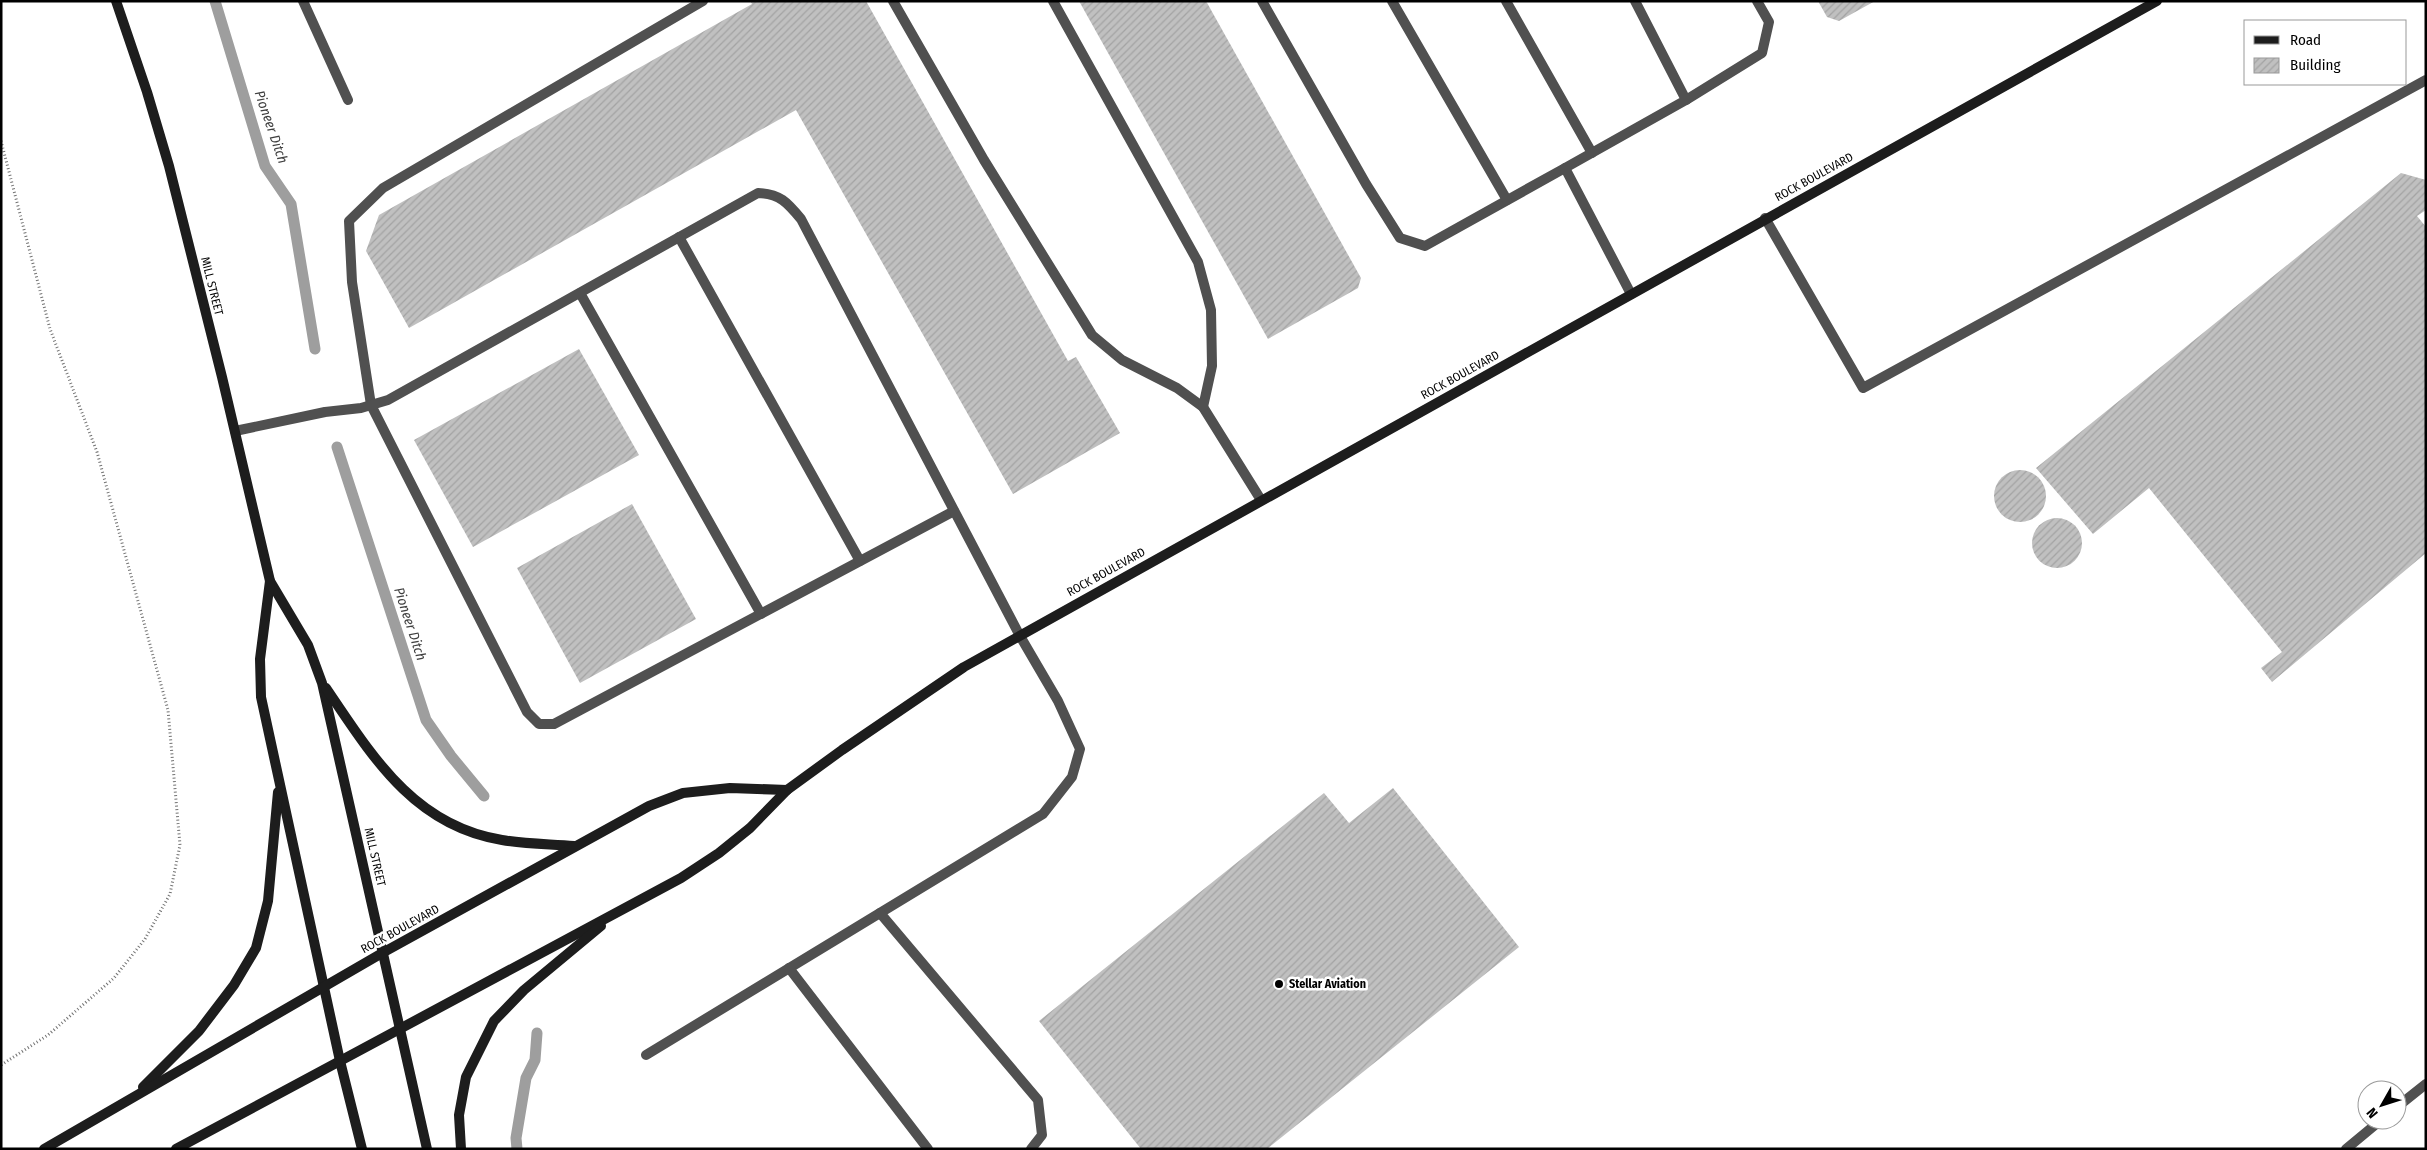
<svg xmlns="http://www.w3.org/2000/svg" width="2427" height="1150" font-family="'Fira Sans Condensed',sans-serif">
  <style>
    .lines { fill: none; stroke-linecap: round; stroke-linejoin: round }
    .stream { stroke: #9e9e9e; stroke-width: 11 }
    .building { fill: url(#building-hatch) }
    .path { stroke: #727272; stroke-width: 3; stroke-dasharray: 1 2.5; stroke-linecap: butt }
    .lane { stroke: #505050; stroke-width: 10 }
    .secondary { stroke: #1d1d1d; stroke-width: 10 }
    .poi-dot { fill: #000; stroke: #fff; stroke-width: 2 }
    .labels { text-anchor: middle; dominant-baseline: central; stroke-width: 5; stroke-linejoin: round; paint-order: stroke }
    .street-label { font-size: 12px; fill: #000; stroke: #fff }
    .poi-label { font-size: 12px; font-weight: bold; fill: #000; stroke: #fff; text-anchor: start }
    .water-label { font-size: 14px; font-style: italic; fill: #3f3f3f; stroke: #fff }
  </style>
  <defs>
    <pattern id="building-hatch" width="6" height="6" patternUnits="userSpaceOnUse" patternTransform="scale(1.25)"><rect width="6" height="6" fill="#c0c0c0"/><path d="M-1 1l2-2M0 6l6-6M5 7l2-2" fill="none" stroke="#a3a3a3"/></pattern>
  </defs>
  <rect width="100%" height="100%" fill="#fff"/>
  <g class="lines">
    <g class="stream">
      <path d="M215 1 265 166 291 204 315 349"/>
      <path d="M337 447 426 720 451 756 484 796"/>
      <path d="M517 1149 516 1138 526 1078 535 1060 537 1033"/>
    </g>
  </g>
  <g class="building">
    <path d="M750 1H866L1068 361 1076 357 1120 433 1013 494 796 110 409 328 366 251 379 215 752 4Z"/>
    <path d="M1079 1H1206L1361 278 1358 288 1268 339Z"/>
    <path d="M1818 1H1875L1839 21 1827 17Z"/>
    <path d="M2401 173 2426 180V210L2417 216 2426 227V553L2272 682 2261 668 2282 652 2149 488 2093 534 2036 468Z"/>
    <path d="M579 349 639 455 473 547 414 440Z"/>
    <circle cx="2020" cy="496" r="26"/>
    <path d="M632 504 696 619 580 683 517 568Z"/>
    <circle cx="2057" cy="543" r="25"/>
    <path d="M1393 788 1519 947 1267 1149H1141L1039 1021 1324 793 1349 823Z"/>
  </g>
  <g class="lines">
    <path class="path" d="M1 141 50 329 97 452 168 710 180 845 170 894 145 939 114 978 48 1035 1 1065"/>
    <g class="lane">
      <path d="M303 1 348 100"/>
      <path d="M703 1 383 188 349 221 352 282 371 405 527 712 539 724H554L954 511"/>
      <path d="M893 1 984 160 1092 335 1122 360 1177 388 1203 407 1261 500"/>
      <path d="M1053 1 1198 262 1211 310 1212 366 1203 407"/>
      <path d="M1262 1 1366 184 1400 238 1425 246 1565 168"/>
      <path d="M1392 1 1507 200"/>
      <path d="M1506 1 1592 153"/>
      <path d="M1686 100 1762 53 1769 22 1757 1"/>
      <path d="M1765 218 1863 388 2426 80"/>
      <path d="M679 237 860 561"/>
      <path d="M580 293 761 614"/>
      <path d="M1631 294 1565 168 1686 100 1635 1"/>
      <path d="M235 431 325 412 361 408 388 400 758 193C780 194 787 202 801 219L1020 636 1058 701 1080 749 1072 777 1043 814 646 1055"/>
      <path d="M880 913 1038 1100 1042 1135 1031 1149"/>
      <path d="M789 968 928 1149"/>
      <path d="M2397 1107 2426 1084"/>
      <path d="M2346 1149 2381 1120"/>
    </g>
    <g class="secondary">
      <path d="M116 1 147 92 169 166 222 377 270 581 308 645 322 683 427 1149"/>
      <path d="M270 581 260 659 261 697 340 1061 362 1149"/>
      <path d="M326 688C372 756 414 826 502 840 525 844 550 844 574 846"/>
      <path d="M143 1087 199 1031 234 985 256 948 268 901 278 792"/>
      <path d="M44 1149 384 952 649 806 683 793 730 788 787 790"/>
      <path d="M176 1149 681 878 719 853 750 828 787 790 842 750 964 667 2157 1"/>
      <path d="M461 1149 459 1115 466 1077 494 1021 524 990 601 926"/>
    </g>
  </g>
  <circle class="poi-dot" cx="1279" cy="984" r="5"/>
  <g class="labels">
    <g class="street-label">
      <text transform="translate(1814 177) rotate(-29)">ROCK BOULEVARD</text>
      <text transform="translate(212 286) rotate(76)">MILL STREET</text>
      <text transform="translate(1460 375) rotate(-29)">ROCK BOULEVARD</text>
      <text transform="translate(1106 572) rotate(-29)">ROCK BOULEVARD</text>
      <text transform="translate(375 857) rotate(77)">MILL STREET</text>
      <text transform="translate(400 929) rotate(-29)">ROCK BOULEVARD</text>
    </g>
    <g class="poi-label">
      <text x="1289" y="984">Stellar Aviation</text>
    </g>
    <g class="water-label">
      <text transform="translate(271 127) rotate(71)">Pioneer Ditch</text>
      <text transform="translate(410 624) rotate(72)">Pioneer Ditch</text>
    </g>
  </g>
  <rect width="2427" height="1150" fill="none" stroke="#000000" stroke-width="5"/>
  <rect x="2244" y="20" width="162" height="65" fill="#ffffff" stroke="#999999"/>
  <rect x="2254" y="36" width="25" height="8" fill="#1d1d1d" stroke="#999999"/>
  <text x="2290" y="45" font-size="15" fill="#000000">Road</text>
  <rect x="2254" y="58" width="25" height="15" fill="url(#building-hatch)" stroke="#999999"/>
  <text x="2290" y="70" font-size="15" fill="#000000">Building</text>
  <g transform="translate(2382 1105) rotate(231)"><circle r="24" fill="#ffffff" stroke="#999999"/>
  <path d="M0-4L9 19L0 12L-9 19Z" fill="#000000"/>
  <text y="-8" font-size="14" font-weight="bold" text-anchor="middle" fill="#000000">N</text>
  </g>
</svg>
